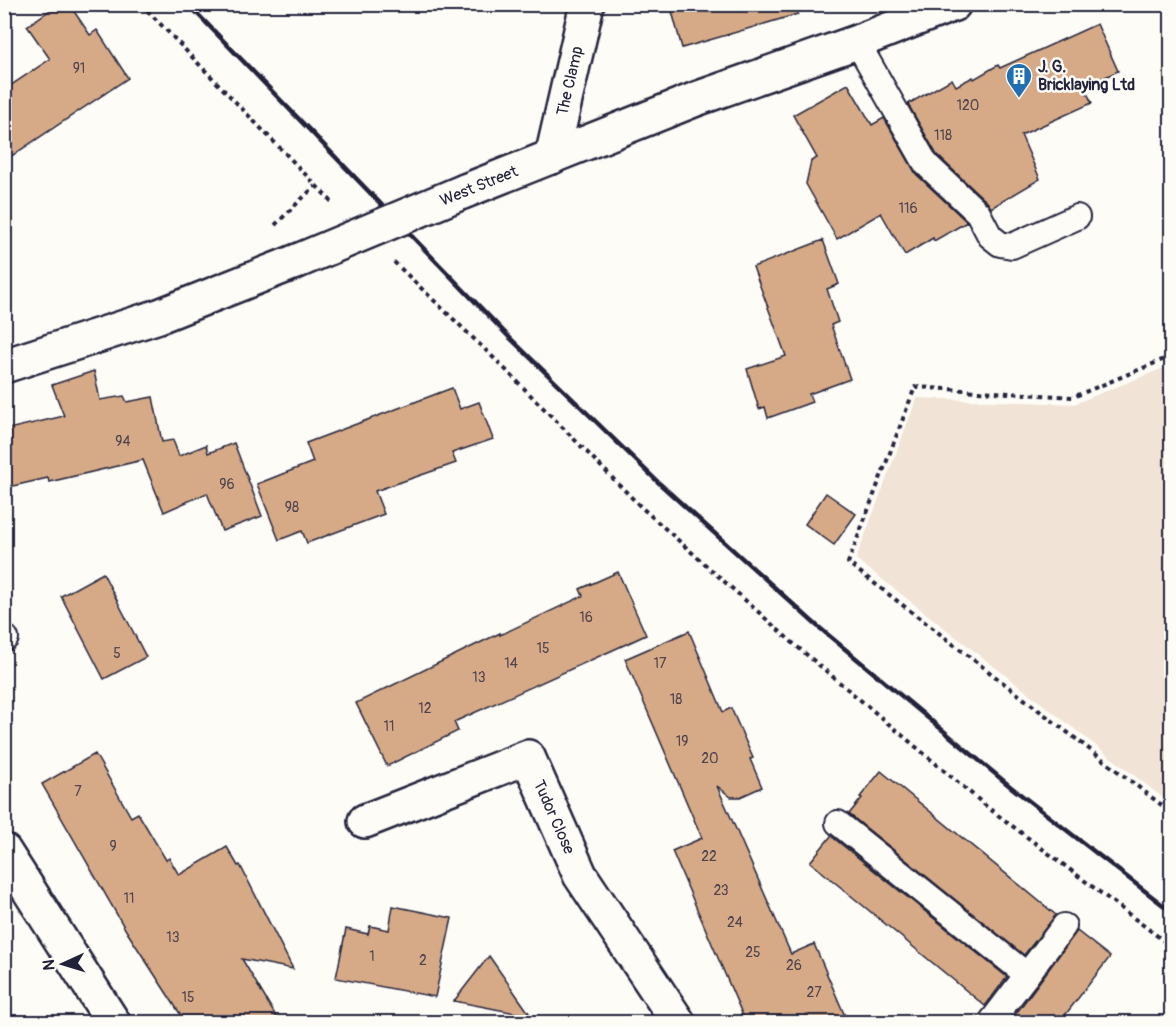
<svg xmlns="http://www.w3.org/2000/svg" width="1176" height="1027" font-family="Pangolin,sans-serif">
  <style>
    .built { fill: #f1e3d5 }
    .building { fill: #d6aa87; stroke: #22223b; stroke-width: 1.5 }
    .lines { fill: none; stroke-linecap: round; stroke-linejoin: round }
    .service-casing { stroke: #22223b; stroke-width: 28 }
    .minor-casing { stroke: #22223b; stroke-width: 38 }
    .tertiary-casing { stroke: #22223b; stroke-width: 38 }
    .path { stroke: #22223b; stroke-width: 4; stroke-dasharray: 4.5 4.5; stroke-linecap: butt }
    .service { stroke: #fdfcf7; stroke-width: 24 }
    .minor { stroke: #fdfcf7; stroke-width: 33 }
    .tertiary { stroke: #fdfcf7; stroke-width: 33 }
    .rail { stroke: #22223b; stroke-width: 4.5 }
    .tertiary-bridge-casing { stroke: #22223b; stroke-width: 38; stroke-linecap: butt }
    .tertiary-bridge { stroke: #fdfcf7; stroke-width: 33 }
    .labels { text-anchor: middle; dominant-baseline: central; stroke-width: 5; stroke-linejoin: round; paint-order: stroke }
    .number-label { font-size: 14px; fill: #4f444e }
    .poi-label { font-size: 16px; font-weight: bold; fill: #22223b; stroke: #fdfcf7; text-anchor: start }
    .street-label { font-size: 16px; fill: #22223b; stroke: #fdfcf7 }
  </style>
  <rect width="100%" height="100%" fill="#fdfcf7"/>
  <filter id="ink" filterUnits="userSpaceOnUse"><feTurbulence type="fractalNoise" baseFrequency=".0167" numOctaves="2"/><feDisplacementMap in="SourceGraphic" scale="12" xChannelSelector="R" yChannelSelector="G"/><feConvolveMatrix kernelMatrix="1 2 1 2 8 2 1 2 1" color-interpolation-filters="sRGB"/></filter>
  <g filter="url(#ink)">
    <path class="built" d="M1171 365V804L856 559 917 398 1074 404Z"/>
    <g class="building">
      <path d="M59 4H69L90 35 97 30 128 78 4 161V90L50 59 27 26Z"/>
      <path d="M670 4H796L798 14 682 48Z"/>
      <path d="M1097 24 1118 71 1084 87 1092 103 1021 135 1040 179 991 208 988 203 937 155 908 104 952 79 956 86 973 77 974 79 998 65 1000 68Z"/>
      <path d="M848 84 872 125 884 118 916 174 967 222 934 241 933 238 905 255 881 213 837 239 806 184 811 161 817 158 793 115Z"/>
      <path d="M823 240 839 284 827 289 838 322 831 325 850 379 809 394 812 402 768 418 765 407 759 409 747 369 786 356 753 267Z"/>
      <path d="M94 371 100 400 124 396 127 402 153 397 162 442 173 440 179 456 206 445 208 453 234 443 262 516 222 531 207 493 164 512 143 460 49 482 48 478 4 488V430L64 416 52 385Z"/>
      <path d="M452 388 460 409 479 402 493 439 452 453 456 463 375 491 384 514 307 543 302 531 279 540 257 484 313 462 306 443Z"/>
      <path d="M826 493 856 514 834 545 805 524Z"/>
      <path d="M618 572 646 635 454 722 458 731 387 766 356 703 500 633V635L583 596 580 589Z"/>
      <path d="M103 573 146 657 104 679 61 596Z"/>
      <path d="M689 631 723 712 731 708 753 758 750 759 762 787 740 797H731L717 786 791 954 814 944 848 1023H746L672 851 702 838 625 659Z"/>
      <path d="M95 754 131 817 138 813 166 860 169 858 179 875 227 847 238 866 240 865 293 969 242 959 280 1023H186L127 932 42 784Z"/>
      <path d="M881 771 1056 915 1024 955 849 814 862 798 860 797Z"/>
      <path d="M831 836 1007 977 985 1006 810 862Z"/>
      <path d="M393 906 452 918 435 997 336 978 346 929 368 934 370 926 389 930Z"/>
      <path d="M1077 931 1110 957 1059 1023H1009Z"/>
      <path d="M489 956 531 1016 454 1001Z"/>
    </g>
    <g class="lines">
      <g class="service-casing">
        <g id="service">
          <path d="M857 42 926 164 978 213 990 236 1000 244 1012 246 1077 217"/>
          <path d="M4 639 6 638"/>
          <path d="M838 823 1027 975"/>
          <path d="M991 1022 1064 926"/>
        </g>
      </g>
      <g class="minor-casing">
        <g id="minor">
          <path d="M552 157 587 4"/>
          <path d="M365 821 528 757 580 875 678 1022"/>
        </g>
      </g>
      <g class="tertiary-casing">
        <g id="tertiary">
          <path d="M465 191 696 99 857 42 954 4"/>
          <path d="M4 366 159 316 295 262"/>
          <path d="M4 851 113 1022"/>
        </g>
      </g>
      <g class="path">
        <path d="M141 4 333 203"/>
        <path d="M275 225 315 186"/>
        <path d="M394 262 498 362 641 507 794 644 986 806 1172 947"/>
        <path d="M1172 356 1073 397 915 387 848 563 1172 813"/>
      </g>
      <use href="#service" class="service"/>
      <use href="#minor" class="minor"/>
      <use href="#tertiary" class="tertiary"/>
      <path class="rail" d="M188 4 509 337 660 484 815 624 1011 787 1172 912"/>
      <g class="tertiary-bridge-casing">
        <path id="tertiary-bridge" d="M295 262 465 191"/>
      </g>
      <use href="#tertiary-bridge" class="tertiary-bridge"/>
    </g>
  </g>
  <defs>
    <g id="building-pin" transform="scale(1.35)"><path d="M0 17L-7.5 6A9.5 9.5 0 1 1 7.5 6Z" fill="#1f6fb2" stroke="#fdfcf7"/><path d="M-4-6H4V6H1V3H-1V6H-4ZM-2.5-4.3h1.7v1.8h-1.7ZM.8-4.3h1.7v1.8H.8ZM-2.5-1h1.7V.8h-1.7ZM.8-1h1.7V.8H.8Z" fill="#fff"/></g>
  </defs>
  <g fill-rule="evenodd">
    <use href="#building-pin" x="1019" y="76"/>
  </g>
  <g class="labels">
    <g class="number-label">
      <text x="79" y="68">91</text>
      <text x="968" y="105">120</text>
      <text x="943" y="135">118</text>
      <text x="908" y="208">116</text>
      <text x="123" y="441">94</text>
      <text x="227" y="484">96</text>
      <text x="292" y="507">98</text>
      <text x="586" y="617">16</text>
      <text x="543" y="648">15</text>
      <text x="117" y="653">5</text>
      <text x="511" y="663">14</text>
      <text x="660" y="663">17</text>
      <text x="479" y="677">13</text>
      <text x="676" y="699">18</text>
      <text x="425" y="708">12</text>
      <text x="389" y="726">11</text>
      <text x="682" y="741">19</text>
      <text x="710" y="758">20</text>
      <text x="78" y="791">7</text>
      <text x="113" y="846">9</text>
      <text x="709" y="856">22</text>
      <text x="721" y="890">23</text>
      <text x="129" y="898">11</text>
      <text x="735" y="922">24</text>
      <text x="173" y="937">13</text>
      <text x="753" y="952">25</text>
      <text x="372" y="956">1</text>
      <text x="423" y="960">2</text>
      <text x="794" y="965">26</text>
      <text x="814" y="992">27</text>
      <text x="188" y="997">15</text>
    </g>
    <g class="poi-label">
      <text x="1038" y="67">J. G.<tspan x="1038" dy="18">Bricklaying Ltd</tspan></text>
    </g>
    <g class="street-label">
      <text transform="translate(570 81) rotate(-77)">The Clamp</text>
      <text transform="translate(479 186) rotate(-22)">West Street</text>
      <text transform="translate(554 817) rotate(66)">Tudor Close</text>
    </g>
  </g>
  <rect width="1176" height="1027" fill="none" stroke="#fdfcf7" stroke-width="24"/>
  <rect x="12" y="12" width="1152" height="1003" fill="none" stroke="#22223b" stroke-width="2" filter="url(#ink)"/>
  <g transform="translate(63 964) rotate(266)" stroke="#fdfcf7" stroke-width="4.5" paint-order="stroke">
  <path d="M0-4.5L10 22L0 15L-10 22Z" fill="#22223b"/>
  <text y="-9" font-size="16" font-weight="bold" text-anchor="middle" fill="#22223b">N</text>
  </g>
</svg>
